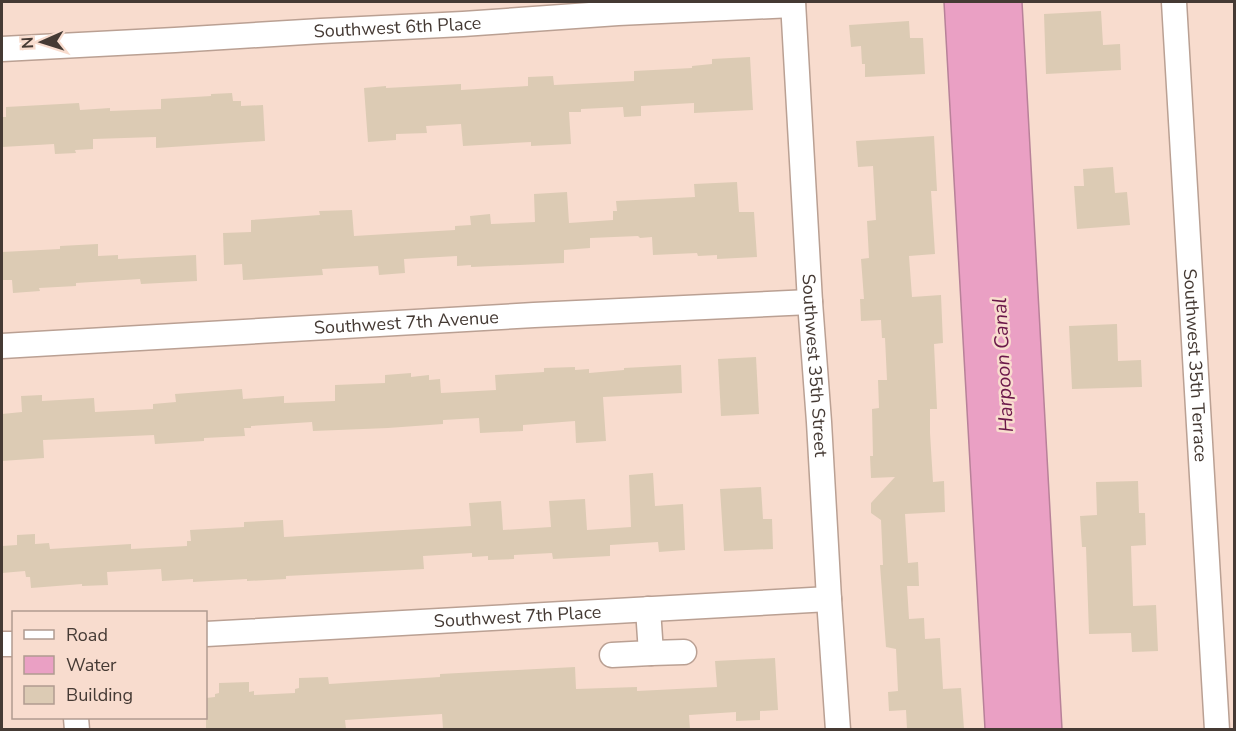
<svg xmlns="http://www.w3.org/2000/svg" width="1236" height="731" font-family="'Nunito Sans',sans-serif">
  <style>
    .water { fill: #eaa0c4; stroke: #b88199; stroke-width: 1.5 }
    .building { fill: #dccbb4 }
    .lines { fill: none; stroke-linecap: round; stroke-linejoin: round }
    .minor-casing { stroke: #baa093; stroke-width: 27 }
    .minor { stroke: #fff; stroke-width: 24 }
    .labels { text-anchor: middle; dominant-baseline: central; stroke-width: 5; stroke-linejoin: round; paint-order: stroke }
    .street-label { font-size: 18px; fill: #453a34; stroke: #f8dcce }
    .water-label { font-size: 20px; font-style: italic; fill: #6b1649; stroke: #f8dcce }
  </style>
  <rect width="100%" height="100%" fill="#f8dcce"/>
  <path class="water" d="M944 2H1022L1062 729H985Z"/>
  <g class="building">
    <path d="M1101 11 1103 45 1120 44 1121 70 1046 74 1044 14Z"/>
    <path d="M909 21 910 38H923L925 74 865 77V64H862L861 46 851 47 849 25Z"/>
    <path d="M750 57 753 110 694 113V103L641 106V116L624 117 623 107 581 109V112H569L571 144 531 146V142L463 146 461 124 426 126 427 133 396 134V140L368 142 364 88 386 86V88L461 84V90L528 86V77L553 76 554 85 634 81V71L692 68V66L712 64V59Z"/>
    <path d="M232 93 233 101H241V106L263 105 265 141 156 148V137L93 139V149L75 150 76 153 55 154 54 144 2 147V117H6V107L79 103 80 110 110 108V111L161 109V99L211 96V94Z"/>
    <path d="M934 136 937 191H931L935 254 909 256 912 297 941 295 943 343 934 344 937 409H930V433L933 482 944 481 945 512 905 514 908 563 918 562 919 586H907L909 619 924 618 925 639 940 638 943 689 961 688 964 729H907L906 710 889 711 888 692 898 691 896 649 886 647 880 565H883L881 520 871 513V503L895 477 871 478 870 456H873L872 409 879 408 878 380H887L885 338H882L881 320 861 321 860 299H864L861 259 869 258 867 221 876 220 873 166 858 167 856 141Z"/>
    <path d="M1113 167 1115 193 1127 192 1130 225 1077 229 1074 186H1084L1083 169Z"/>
    <path d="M737 182 739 212H754L757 257 717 259V255L698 256 697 253 653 255 652 237 640 238 638 236 590 238V248L564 250V263L471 267V265L457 266V256L404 259 405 273 379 275 378 266 322 269 323 275 243 280 242 264 224 265 223 233 251 232V220L320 215 319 211 352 210 354 236 455 230V226L471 225 470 216 490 214 491 224 535 222 534 194 567 192 569 223 613 220V211H617L616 201 695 197 694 184Z"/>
    <path d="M98 244V256L118 255V259L196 255 197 281 141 284 140 279 76 283V286L39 288 40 291 13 293 12 280H2V252L60 249V246Z"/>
    <path d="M1117 324 1118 361 1141 360 1142 387 1072 389 1069 326Z"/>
    <path d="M756 357 759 414 721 416 718 359Z"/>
    <path d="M681 365 682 393 603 397 606 441 576 443 575 421 523 425V431L480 433 479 418 443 420V424L388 428 313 431 312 422 251 426V428H244L245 436 204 438V441L155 444 154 435 43 440 44 458 2 461V414L22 412 21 396 42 395V401L94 398 95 412 153 409V404L176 402 175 394 242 389 243 399 284 396V403L335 401V385L385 383V375L411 373V377L429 375V380L440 379 441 393 496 390 495 375 544 372V368L575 367V370L589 369V373L624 370V368Z"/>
    <path d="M653 473 655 506 683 504 685 550 659 552 658 542 610 545V556L553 559 552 553 514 555V559L488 560V556L472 557V553L423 556 424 569 286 576V579L247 581V579L193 582V579L162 581 161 569 107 572 108 585 82 586V584L31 588 30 577H26L25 571 2 573V546L17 545V535L35 534V544L49 543 50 549 131 544V549L187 546V541H191L190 530 244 527V522L283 520 284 537 471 526 469 503 501 501 503 530 551 527 549 501 585 499 587 530 631 527 629 475Z"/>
    <path d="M1138 481 1139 513H1145L1146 545 1131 546 1133 606 1156 605 1158 651 1132 652 1131 633 1089 634 1086 547H1082L1080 516 1097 515 1096 482Z"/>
    <path d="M761 487 763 519H772L773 549 724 551 720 489Z"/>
    <path d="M775 658 778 710 760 711V720L736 721V712L689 715 690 729H443L442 714 345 720 346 729H206V698L215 697V694L219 693V683L249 682V692L254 691V695L295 693V689L299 688V678L328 677 329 684 440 677V674L575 667 576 689 637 687V691L717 687 715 661Z"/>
  </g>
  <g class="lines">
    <g class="minor-casing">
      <g id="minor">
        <path id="s1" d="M793 2 810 302 819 422 829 599 838 730"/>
        <path id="s2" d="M1174 2 1217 730"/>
        <path id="s3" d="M2 49 175 40 321 31 463 24 618 13 793 5"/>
        <path id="s4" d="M2 346 534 315 810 302"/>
        <path id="s5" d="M206 634 829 599"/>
        <path d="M2 644H14"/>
        <path d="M651 653 684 652"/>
        <path d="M612 655 651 653 648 609"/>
        <path d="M76 718 77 730"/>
      </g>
    </g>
    <use href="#minor" class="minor"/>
  </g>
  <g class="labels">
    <g class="street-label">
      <text stroke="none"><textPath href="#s3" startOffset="396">Southwest 6th Place</textPath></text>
      <text stroke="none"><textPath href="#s4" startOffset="405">Southwest 7th Avenue</textPath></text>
      <text stroke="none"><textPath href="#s1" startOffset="364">Southwest 35th Street</textPath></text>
      <text stroke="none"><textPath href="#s2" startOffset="364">Southwest 35th Terrace</textPath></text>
      <text stroke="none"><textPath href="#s5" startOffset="312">Southwest 7th Place</textPath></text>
    </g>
    <g class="water-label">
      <text transform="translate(1003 365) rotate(-93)">Harpoon Canal</text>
    </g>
  </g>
  <rect width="1236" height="731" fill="none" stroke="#453a34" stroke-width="6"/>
  <rect x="12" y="611" width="195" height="108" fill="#f8dcce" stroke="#b09b90" stroke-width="1.5"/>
  <rect x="24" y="630" width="30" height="9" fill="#ffffff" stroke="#b09b90" stroke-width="1.5"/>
  <text x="66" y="641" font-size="18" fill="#453a34">Road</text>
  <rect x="24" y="656" width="30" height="18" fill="#eaa0c4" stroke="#b09b90" stroke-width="1.5"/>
  <text x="66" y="671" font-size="18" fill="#453a34">Water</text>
  <rect x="24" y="686" width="30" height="18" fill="#dccbb4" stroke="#b09b90" stroke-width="1.5"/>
  <text x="66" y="701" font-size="18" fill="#453a34">Building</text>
  <g transform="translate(42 42) rotate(267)" stroke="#f8dcce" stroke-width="4.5" paint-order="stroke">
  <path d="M0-4.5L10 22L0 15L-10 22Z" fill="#453a34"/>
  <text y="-9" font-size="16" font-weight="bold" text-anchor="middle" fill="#453a34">N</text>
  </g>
</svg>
